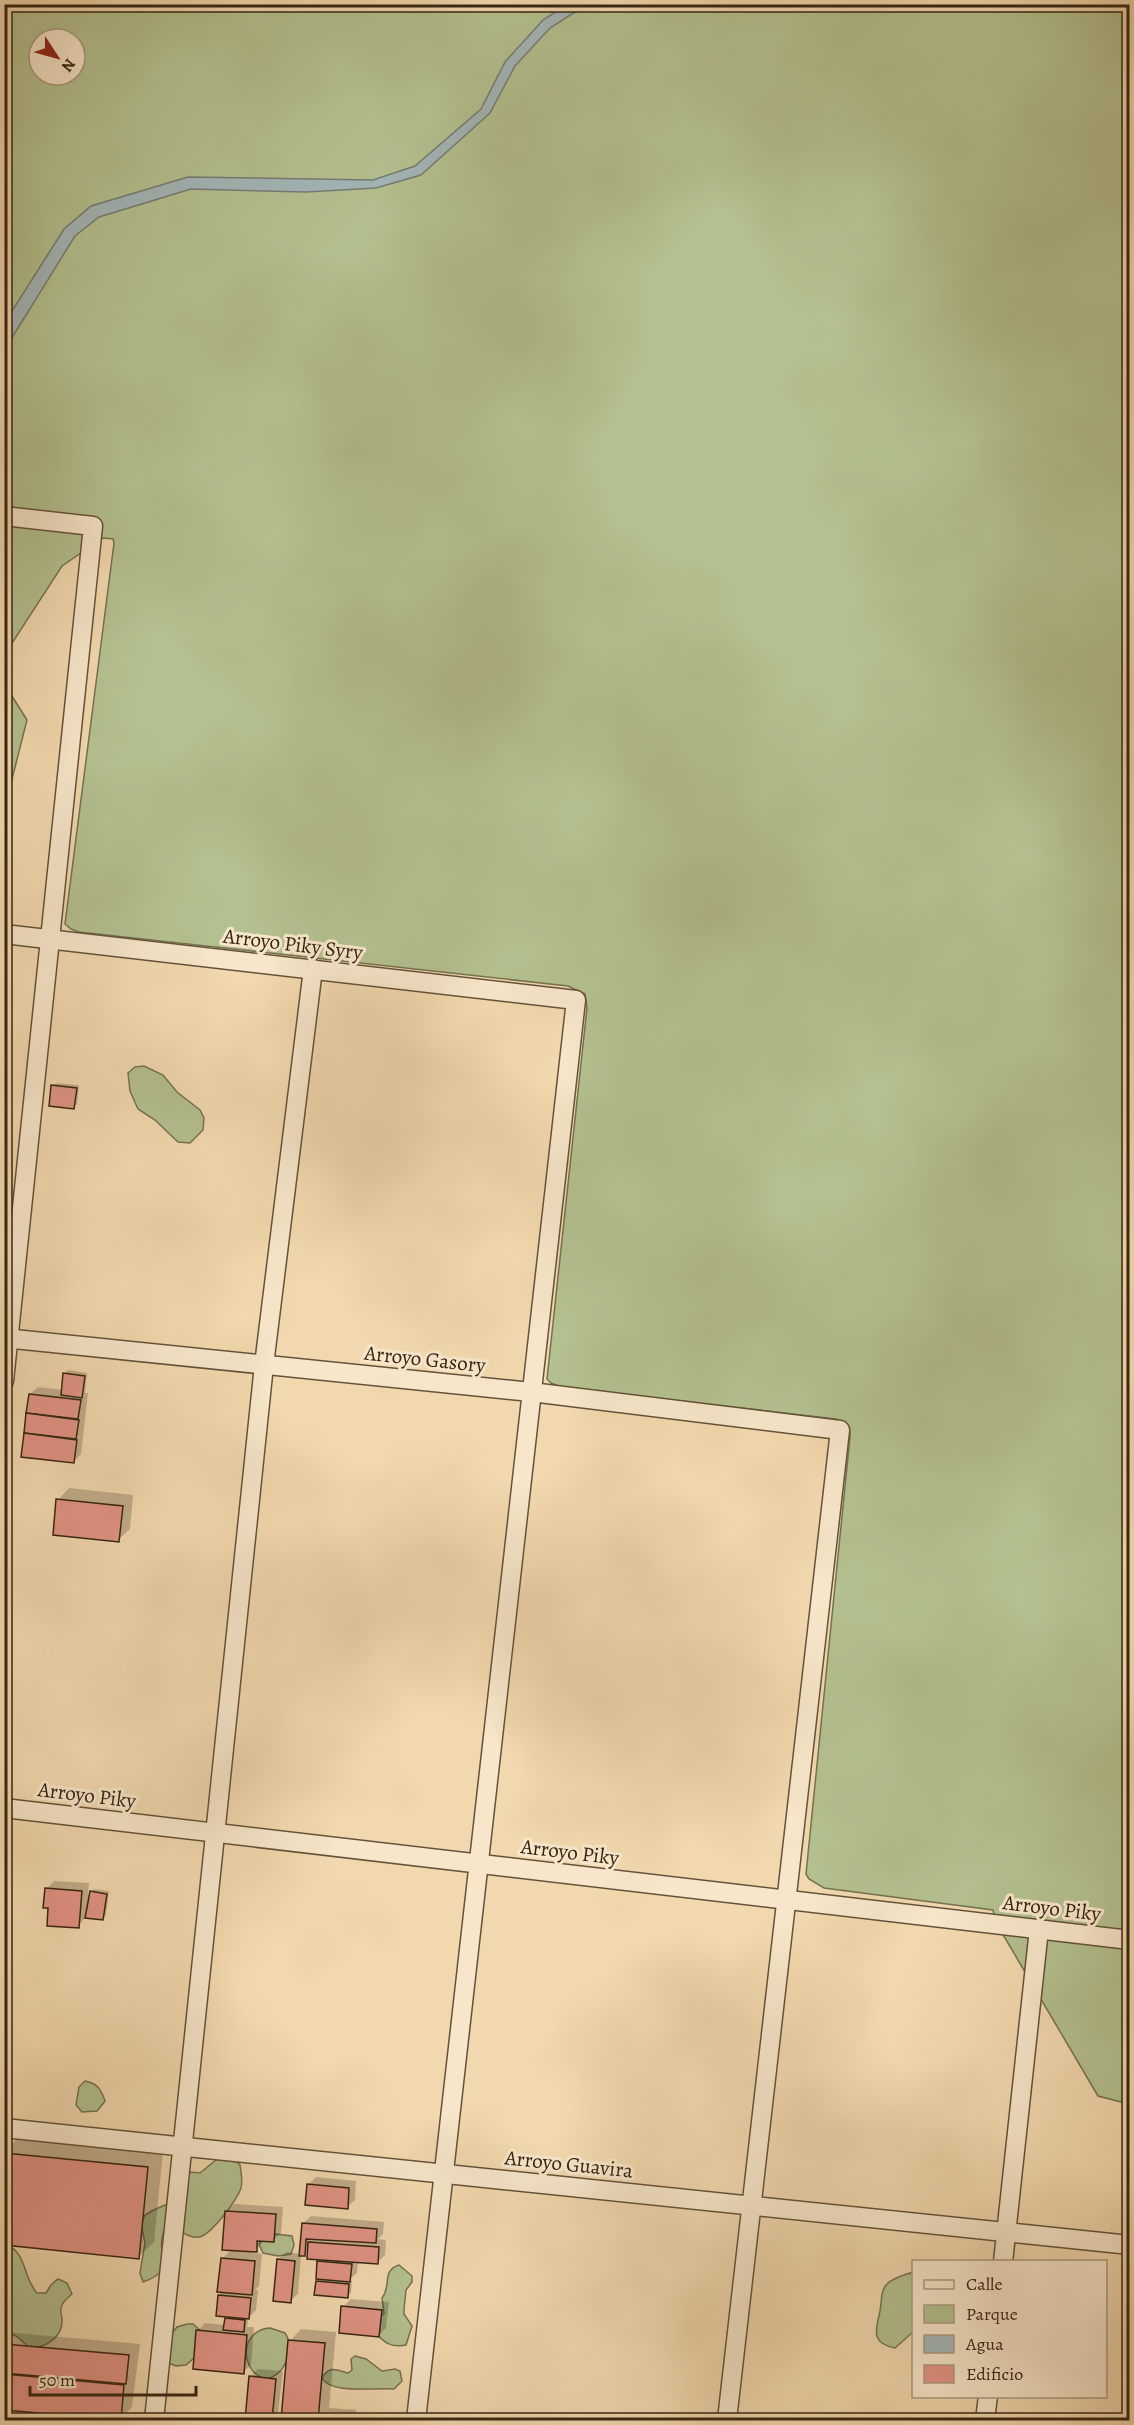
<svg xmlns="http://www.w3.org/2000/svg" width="1134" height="2425" font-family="Alegreya,serif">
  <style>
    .green { fill: #b4c08f; stroke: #757251; stroke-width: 1.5; fill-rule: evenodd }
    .water { fill: #a2b6b7; stroke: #777c75; stroke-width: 1.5 }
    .shadow { fill: #0003 }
    .building { fill: #e19384; stroke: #362513; stroke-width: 1.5 }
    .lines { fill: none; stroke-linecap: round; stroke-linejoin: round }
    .street-casing { stroke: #65523a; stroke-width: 21 }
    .street { stroke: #f7e6ca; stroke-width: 18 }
    .labels { text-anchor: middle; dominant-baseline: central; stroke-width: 6; stroke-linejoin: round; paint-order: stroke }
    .street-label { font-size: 21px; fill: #362513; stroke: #f7e6ca }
  </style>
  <rect width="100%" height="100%" fill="#f2d8ae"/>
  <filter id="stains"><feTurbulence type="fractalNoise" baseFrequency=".00333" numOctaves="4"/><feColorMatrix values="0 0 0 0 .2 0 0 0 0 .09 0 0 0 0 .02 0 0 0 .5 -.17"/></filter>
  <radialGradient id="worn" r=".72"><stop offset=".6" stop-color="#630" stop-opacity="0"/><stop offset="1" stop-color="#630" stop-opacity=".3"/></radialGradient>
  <g class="green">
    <path d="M5 5H1129V2104L1098 2096 995 1921 993 1910 824 1888 809 1879 806 1874 850 1437C851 1427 845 1423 836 1419L561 1387 551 1383 547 1379 587 1008 585 994 568 986 79 932 71 929 65 924 114 543 113 539 103 538 62 566 5 654ZM39 39H75V75H39Z"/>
    <path d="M5 685 27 720 9 791 5 801Z"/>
    <path d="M144 1066 163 1075 177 1092 200 1110 204 1118 203 1130 190 1143 178 1142 155 1120 138 1109 130 1091 128 1073 135 1067Z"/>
    <path d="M85 2081C97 2083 101 2089 105 2101L97 2111 82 2112 76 2105 79 2087Z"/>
    <path d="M222 2155 232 2158 240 2165C241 2173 243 2181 241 2188 237 2200 211 2235 199 2237 184 2239 182 2225 164 2231 154 2256 179 2269 143 2282L140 2273 145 2243 141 2224 145 2215C173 2197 179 2211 190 2172L200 2173Z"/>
    <path d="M267 2233 292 2236 294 2245 291 2254 278 2256 263 2253 259 2244Z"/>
    <path d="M4 2243C29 2254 21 2275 37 2293H46L51 2285 58 2279 67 2283 72 2294C67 2298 61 2303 61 2309 60 2311 62 2317 62 2319 63 2337 46 2348 30 2348L16 2336 5 2330Z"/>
    <path d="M399 2265 412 2276V2282L406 2290 404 2309V2314L412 2326 406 2345C392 2348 384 2343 376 2333L379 2319 384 2313 382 2298C392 2285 381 2271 399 2265Z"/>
    <path d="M913 2272V2332L895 2348C870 2343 876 2330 880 2311 882 2301 880 2292 887 2284 894 2277 905 2275 913 2272Z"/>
    <path d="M187 2324H193L202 2332 194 2358 186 2365 176 2366 166 2362 164 2343 177 2327Z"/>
    <path d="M270 2328 285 2333C295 2346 286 2378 264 2379 239 2369 240 2330 270 2328Z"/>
    <path d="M355 2356 366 2359 382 2371 395 2369 400 2371 402 2381 394 2389C375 2387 331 2395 322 2378 329 2365 336 2370 348 2373L352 2370 351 2359Z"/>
  </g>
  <path class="water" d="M566 5H586L550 28 515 66 490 113 421 175 376 188 306 192 191 189 99 217 75 236 5 349V322L64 229 91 206 188 177 373 180 415 166 481 109 505 62 543 20Z"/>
  <g class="shadow">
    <path d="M56 1083 79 1085 77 1104 74 1107 53 1086Z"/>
    <path d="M68 1370 87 1373 85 1393H88L81 1454 73 1462 23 1456 30 1394 38 1387 63 1390 65 1374Z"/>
    <path d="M69 1488 133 1495 130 1529 118 1540 58 1500Z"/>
    <path d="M54 1881 89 1883 88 1895 94 1889 109 1891 106 1915 103 1919 86 1916 78 1927 50 1907 47 1889Z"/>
    <path d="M19 2137 163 2152 154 2242 138 2257 4 2244V2151Z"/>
    <path d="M316 2177 356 2181 355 2200 347 2207 308 2185Z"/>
    <path d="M234 2204 283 2207 281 2233 273 2241 264 2240 254 2253 262 2254 259 2286 255 2290H258L256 2310 248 2318 247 2327H254L251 2365 243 2372 198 2331 205 2323 225 2325 229 2316 219 2295 223 2291 222 2259 232 2249 227 2211Z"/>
    <path d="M311 2216 384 2222 383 2234 378 2239 386 2240 385 2255 377 2263 358 2262 357 2273 349 2280 352 2281 351 2293 347 2296 317 2281 321 2278 319 2262 322 2259 309 2250 301 2255 298 2294 290 2301 278 2260 286 2252 301 2254 303 2224Z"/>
    <path d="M351 2299 389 2302 386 2328 379 2335 343 2307Z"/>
    <path d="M301 2329 336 2332 329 2408 356 2410V2414L386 2416V2420H282L290 2341Z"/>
    <path d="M4 2332 140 2344 132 2407 121 2418 4 2408Z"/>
    <path d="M258 2369 283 2371 277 2420H246L250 2377Z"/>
  </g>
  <g class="building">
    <path d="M51 1085 77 1088 74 1109 49 1106Z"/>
    <path d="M63 1373 85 1376 82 1398 61 1395Z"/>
    <path d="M29 1394 81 1400 78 1419 26 1413Z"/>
    <path d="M26 1413 79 1420 76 1439 24 1433Z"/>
    <path d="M24 1433 77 1440 74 1463 21 1457Z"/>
    <path d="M56 1499 123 1506 119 1542 53 1535Z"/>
    <path d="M45 1888 82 1891 79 1928 47 1926 48 1908H43Z"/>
    <path d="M90 1891 107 1894 103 1920 85 1918Z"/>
    <path d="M4 2153 148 2167 139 2259 4 2245Z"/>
    <path d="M307 2184 349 2188 348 2209 305 2205Z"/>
    <path d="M225 2211 276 2214 274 2242 257 2241V2252L222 2250Z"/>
    <path d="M302 2223 377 2229 376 2243 306 2239 305 2256H299Z"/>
    <path d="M308 2242 379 2247 378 2264 307 2259Z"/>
    <path d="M221 2258 255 2261 252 2295 217 2292Z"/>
    <path d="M277 2259 295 2261 291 2303 273 2301Z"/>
    <path d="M317 2261 352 2264 350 2282 316 2279Z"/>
    <path d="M316 2281 349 2284 348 2298 314 2295Z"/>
    <path d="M218 2295 251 2298 249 2319 216 2316Z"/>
    <path d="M341 2306 382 2310 379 2337 339 2333Z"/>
    <path d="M225 2318 245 2320 244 2332 223 2330Z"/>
    <path d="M196 2330 247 2335 244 2374 193 2369Z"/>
    <path d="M288 2340 325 2343 318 2420H281Z"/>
    <path d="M4 2344 129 2355 126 2384 4 2373Z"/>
    <path d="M4 2374 124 2385 121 2420 4 2410Z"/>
    <path d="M249 2376 276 2379 272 2420H245Z"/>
    <path d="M322 2415 349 2417V2420H322Z"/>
  </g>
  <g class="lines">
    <g class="street-casing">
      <g id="street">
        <path d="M4 516 93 526 4 1381"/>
        <path d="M4 934 576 1000 416 2420"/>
        <path d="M4 1338 531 1392 840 1430 727 2420"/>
        <path d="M4 1808 1130 1940"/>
        <path d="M4 2128 1130 2245"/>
        <path d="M1003 2262 1039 1929"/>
        <path d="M154 2420 264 1365 313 969"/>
        <path d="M985 2420 988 2396"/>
      </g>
    </g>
    <use href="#street" class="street"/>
  </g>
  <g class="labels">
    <g class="street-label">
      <text transform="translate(293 944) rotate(7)">Arroyo Piky Syry</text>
      <text transform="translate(425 1359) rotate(6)">Arroyo Gasory</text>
      <text transform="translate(87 1795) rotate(7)">Arroyo Piky</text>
      <text transform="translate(570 1852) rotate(7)">Arroyo Piky</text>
      <text transform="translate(1052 1908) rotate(7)">Arroyo Piky</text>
      <text transform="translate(569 2164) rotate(6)">Arroyo Guavira</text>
    </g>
  </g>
  <rect width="1134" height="2425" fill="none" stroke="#f2d8ae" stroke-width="24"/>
  <rect x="6" y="6" width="1122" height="2413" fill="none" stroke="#362513" stroke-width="3"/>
  <rect x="12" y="12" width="1110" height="2401" fill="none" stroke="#362513" stroke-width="1.5"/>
  <rect x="912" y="2260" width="195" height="138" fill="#f7e6ca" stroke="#aa9981" stroke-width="1.5"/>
  <rect x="924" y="2280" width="30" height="9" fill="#f7e6ca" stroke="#aa9981" stroke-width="1.5"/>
  <text x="966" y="2290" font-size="18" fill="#362513">Calle</text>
  <rect x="924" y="2305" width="30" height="18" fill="#b4c08f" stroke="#aa9981" stroke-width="1.5"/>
  <text x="966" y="2320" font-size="18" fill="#362513">Parque</text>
  <rect x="924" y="2335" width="30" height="18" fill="#a2b6b7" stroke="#aa9981" stroke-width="1.5"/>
  <text x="966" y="2350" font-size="18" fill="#362513">Agua</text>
  <rect x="924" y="2365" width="30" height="18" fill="#e19384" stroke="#aa9981" stroke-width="1.5"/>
  <text x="966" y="2380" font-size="18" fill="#362513">Edificio</text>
  <g transform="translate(57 57) rotate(126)"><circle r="28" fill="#f7e6ca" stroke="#aa9981" stroke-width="1.5"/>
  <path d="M0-4.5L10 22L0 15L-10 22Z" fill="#8f2418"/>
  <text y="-9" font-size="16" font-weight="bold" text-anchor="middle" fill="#362513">N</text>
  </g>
  <path d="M30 2386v9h166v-9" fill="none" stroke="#362513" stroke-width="3"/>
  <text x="39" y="2386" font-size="18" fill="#362513" stroke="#f7e6ca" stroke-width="4.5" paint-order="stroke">50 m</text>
  <rect width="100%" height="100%" filter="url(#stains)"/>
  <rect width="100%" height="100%" fill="url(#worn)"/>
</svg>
